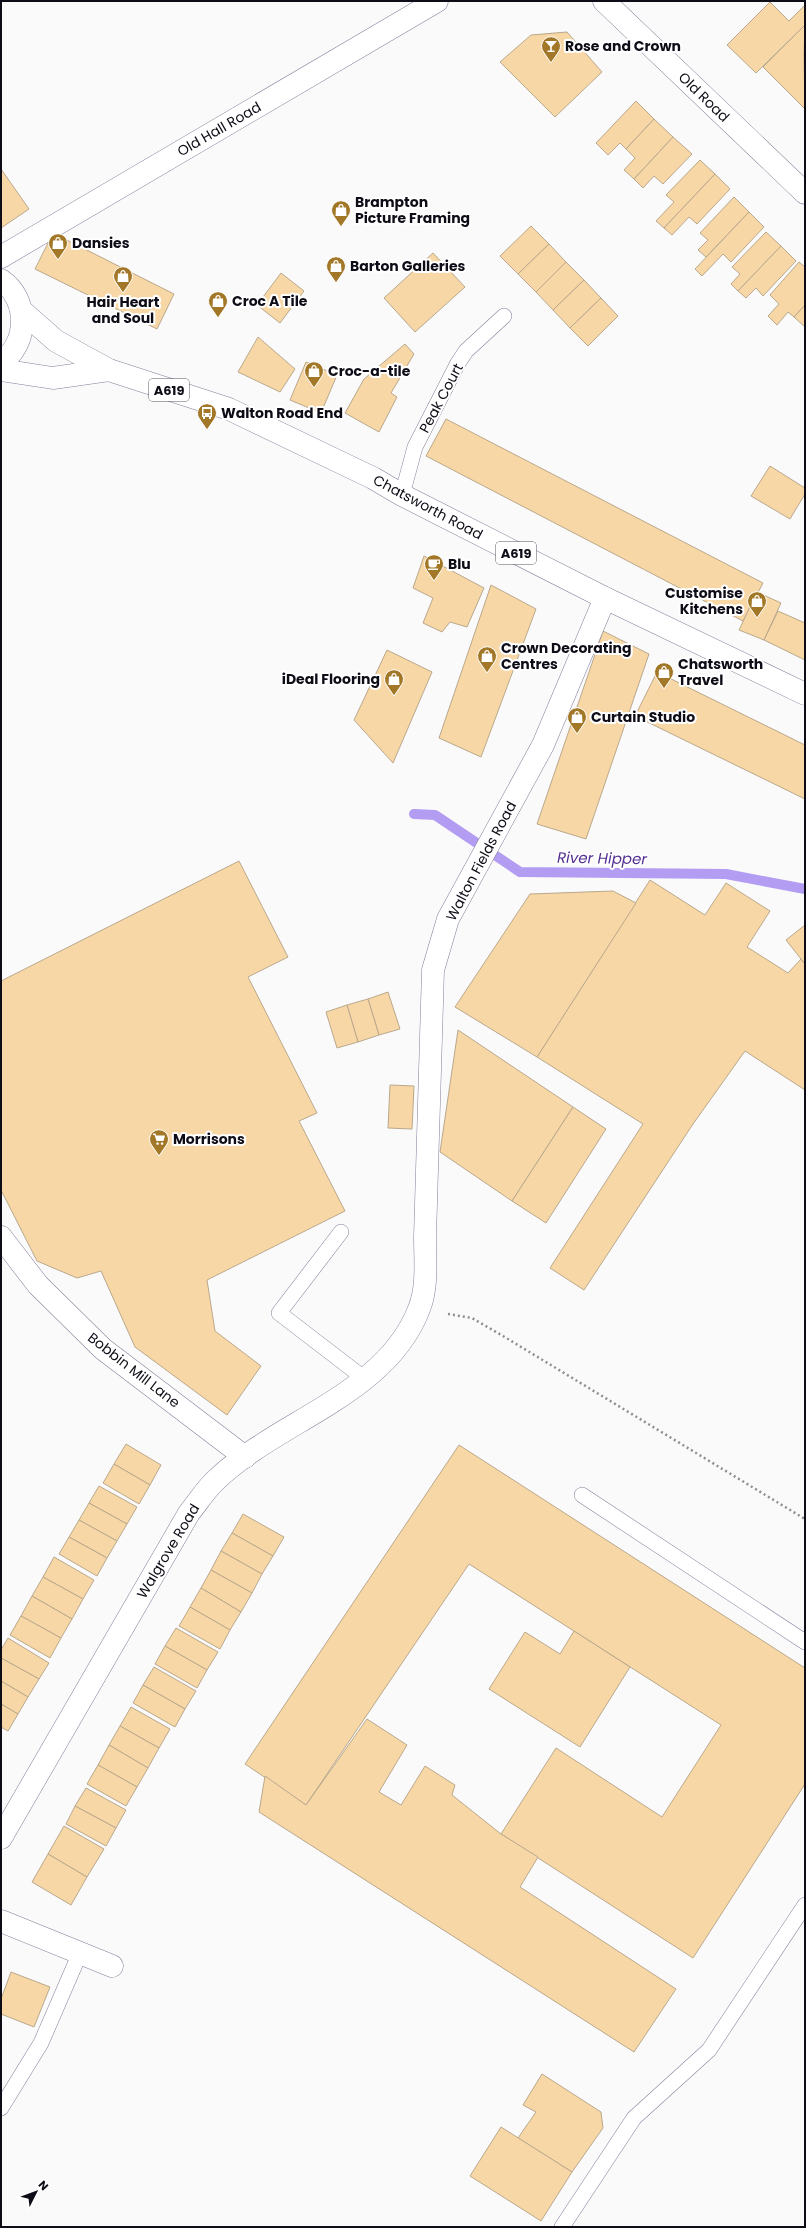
<svg xmlns="http://www.w3.org/2000/svg" width="806" height="2228" font-family="Poppins,sans-serif">
  <style>
    .lines { fill: none; stroke-linecap: round; stroke-linejoin: round }
    .stream { stroke: #b39df3; stroke-width: 10 }
    .building { fill: #f7d7a5; stroke: #baa88d }
    .lane-casing { stroke: #857e9b; stroke-width: 16 }
    .street-casing { stroke: #857e9b; stroke-width: 23 }
    .secondary-casing { stroke: #857e9b; stroke-width: 23 }
    .highway-casing { stroke: #857e9b; stroke-width: 23 }
    .path { stroke: #8e8d92; stroke-width: 2.5; stroke-dasharray: 2 3; stroke-linecap: butt }
    .lane { stroke: #fff; stroke-width: 15 }
    .street { stroke: #fff; stroke-width: 22 }
    .secondary { stroke: #fff; stroke-width: 22 }
    .highway { stroke: #fff; stroke-width: 22 }
    .labels { text-anchor: middle; dominant-baseline: central; stroke-width: 4; stroke-linejoin: round; paint-order: stroke }
    .shield { fill: #fff; stroke: #56555c; stroke-width: 1 }
    .shield-label { font-size: 13px; font-weight: bold; fill: #0e0c16 }
    .poi-label { font-size: 14px; font-weight: bold; fill: #0e0c16; stroke: #fff; text-anchor: start }
    .street-label { font-size: 14px; fill: #0e0c16; stroke: #fff }
    .water-label { font-size: 15px; font-style: italic; fill: #522f91; stroke: #fff }
  </style>
  <rect width="100%" height="100%" fill="#fafafa"/>
  <g class="lines">
    <path class="stream" d="M414 814 435 815 520 872 726 874 805 889"/>
  </g>
  <g class="building">
    <path d="M770 2 789 21 805 5V25L756 73 727 45Z"/>
    <path d="M805 25 804 55 805 109 763 67Z"/>
    <path d="M567 32 602 72 555 117 500 62 531 35Z"/>
    <path d="M636 101 654 119 626 149 620 143 608 155 596 143Z"/>
    <path d="M654 119 673 137 634 179 624 170 635 158 626 149Z"/>
    <path d="M673 137 692 154 663 184 654 176 643 188 634 179Z"/>
    <path d="M700 160 715 174 664 228 656 221 674 202 666 195Z"/>
    <path d="M1 169 29 209 1 228Z"/>
    <path d="M715 174 730 189 697 224 689 217 672 235 664 228Z"/>
    <path d="M734 197 749 212 706 257 698 250 708 240 700 233Z"/>
    <path d="M749 212 764 227 731 262 723 254 702 276 695 269Z"/>
    <path d="M531 226 549 244 518 274 500 256Z"/>
    <path d="M766 232 781 246 738 291 731 284 740 274 732 267Z"/>
    <path d="M53 233 174 294 157 329 35 269Z"/>
    <path d="M549 244 566 262 536 292 518 274Z"/>
    <path d="M781 246 796 261 763 296 756 288 746 298 738 291Z"/>
    <path d="M433 253 465 287 415 332 384 298Z"/>
    <path d="M566 262 584 280 553 310 536 292Z"/>
    <path d="M799 262 805 267V305L794 317 788 312 777 325 768 316 779 304 770 295Z"/>
    <path d="M281 273 304 291 280 323 257 305Z"/>
    <path d="M584 280 601 298 570 328 553 310Z"/>
    <path d="M601 298 618 316 588 346 570 328Z"/>
    <path d="M805 305V327L794 317Z"/>
    <path d="M258 337 295 369 280 392 238 372Z"/>
    <path d="M405 344 414 354 391 393 397 397 379 432 345 413 364 379Z"/>
    <path d="M306 362 337 375 321 413 290 400Z"/>
    <path d="M446 419 763 583 743 621 426 456Z"/>
    <path d="M770 466 805 488V494L790 519 751 496Z"/>
    <path d="M424 556 484 588 467 627 450 622 442 632 423 623 433 598 413 588Z"/>
    <path d="M491 585 536 609 481 757 439 738Z"/>
    <path d="M757 592 781 603 764 640 739 630Z"/>
    <path d="M778 611 805 623V660L764 640Z"/>
    <path d="M603 631 649 654 586 839 537 824Z"/>
    <path d="M387 650 432 672 393 763 354 720Z"/>
    <path d="M657 672 805 745V799L635 716Z"/>
    <path d="M239 861 288 957 248 977 317 1113 299 1121 345 1211 207 1280 215 1331 261 1366 227 1415 135 1347 101 1271 77 1278 37 1261 1 1190V981Z"/>
    <path d="M650 880 705 915 726 883 770 911 747 947 788 973 801 959 805 964V1090L745 1051 693 1124 584 1290 550 1268 643 1124 537 1057Z"/>
    <path d="M613 891 636 903 537 1057 455 1007 530 894Z"/>
    <path d="M805 925V964L786 940Z"/>
    <path d="M388 992 400 1029 379 1035 368 999Z"/>
    <path d="M368 999 379 1035 358 1042 347 1005Z"/>
    <path d="M347 1005 358 1042 337 1048 326 1012Z"/>
    <path d="M458 1030 573 1107 512 1201 440 1152Z"/>
    <path d="M390 1085 414 1086 412 1129 388 1128Z"/>
    <path d="M573 1107 606 1129 546 1223 512 1201Z"/>
    <path d="M126 1444 161 1465 150 1485 114 1464Z"/>
    <path d="M459 1445 805 1668V1784L693 1958 501 1834 556 1748 662 1817 721 1725 469 1564 306 1805 245 1764Z"/>
    <path d="M114 1464 150 1485 139 1504 103 1483Z"/>
    <path d="M99 1486 137 1507 127 1524 89 1503Z"/>
    <path d="M89 1503 127 1524 117 1541 79 1520Z"/>
    <path d="M243 1514 284 1537 273 1556 232 1533Z"/>
    <path d="M79 1520 117 1541 107 1558 69 1537Z"/>
    <path d="M232 1533 273 1556 262 1574 221 1551Z"/>
    <path d="M69 1537 107 1558 97 1576 59 1554Z"/>
    <path d="M221 1551 262 1574 252 1593 211 1570Z"/>
    <path d="M54 1557 94 1580 83 1599 43 1577Z"/>
    <path d="M211 1570 252 1593 241 1612 201 1588Z"/>
    <path d="M43 1577 83 1599 72 1619 32 1596Z"/>
    <path d="M201 1588 241 1612 230 1630 190 1607Z"/>
    <path d="M32 1596 72 1619 61 1638 21 1616Z"/>
    <path d="M190 1607 230 1630 220 1649 179 1626Z"/>
    <path d="M21 1616 61 1638 50 1658 10 1635Z"/>
    <path d="M176 1628 218 1652 207 1670 165 1646Z"/>
    <path d="M574 1631 630 1667 580 1747 489 1689 525 1632 560 1654Z"/>
    <path d="M8 1638 49 1663 39 1679 1 1658V1650Z"/>
    <path d="M165 1646 207 1670 197 1688 155 1664Z"/>
    <path d="M1 1658 39 1679 28 1697 1 1681Z"/>
    <path d="M154 1667 196 1691 185 1709 143 1685Z"/>
    <path d="M1 1681 28 1697 18 1714 1 1704Z"/>
    <path d="M143 1685 185 1709 175 1727 133 1703Z"/>
    <path d="M1 1704 18 1714 8 1731 1 1727Z"/>
    <path d="M131 1707 170 1729 159 1748 120 1726Z"/>
    <path d="M367 1719 407 1745 379 1792 401 1805 425 1766 455 1785 452 1795 501 1834 538 1857 520 1887 676 1989 634 2052 259 1812 265 1776 306 1805Z"/>
    <path d="M120 1726 159 1748 148 1768 109 1745Z"/>
    <path d="M109 1745 148 1768 137 1787 98 1765Z"/>
    <path d="M98 1765 137 1787 126 1806 87 1784Z"/>
    <path d="M86 1788 126 1810 116 1828 75 1806Z"/>
    <path d="M75 1806 116 1828 106 1846 66 1824Z"/>
    <path d="M64 1826 104 1849 87 1877 48 1854Z"/>
    <path d="M48 1854 87 1877 71 1905 32 1882Z"/>
    <path d="M11 1972 50 1987 34 2027 1 2014V1999Z"/>
    <path d="M542 2074 601 2112 603 2128 572 2172 518 2138 536 2112 523 2105Z"/>
    <path d="M501 2127 572 2172 541 2221 470 2176Z"/>
  </g>
  <g class="lines">
    <g class="lane-casing">
      <g id="lane">
        <path d="M402 495 415 447 458 363 466 351 504 316"/>
        <path d="M341 1232 279 1313 365 1379"/>
        <path d="M582 1495 805 1642"/>
        <path d="M1 2108 41 2043 80 1953"/>
        <path d="M562 2227 634 2118 709 2050 805 1905"/>
      </g>
    </g>
    <g class="street-casing">
      <g id="street">
        <path d="M1 1237 38 1285 103 1349 245 1457"/>
        <path d="M1 1838 189 1513C198 1502 206 1489 216 1480 278 1420 386 1395 419 1309 428 1287 425 1260 425 1237L433 970 448 919 543 745 605 598"/>
        <path d="M1 1921 112 1966"/>
      </g>
    </g>
    <g class="secondary-casing">
      <g id="secondary">
        <path d="M604 1 805 193"/>
        <path d="M1 257 437 1"/>
      </g>
    </g>
    <g class="highway-casing">
      <g id="highway">
        <path d="M1 280C29 299 29 344 1 362"/>
        <path d="M22 311 56 341 109 370 229 409 373 478 402 495 605 598 805 694"/>
        <path d="M1 370 53 378 109 370"/>
      </g>
    </g>
    <path class="path" d="M448 1314 472 1318 503 1336 805 1519"/>
    <use href="#lane" class="lane"/>
    <use href="#street" class="street"/>
    <use href="#secondary" class="secondary"/>
    <use href="#highway" class="highway"/>
  </g>
  <defs>
    <g id="bar-pin" transform="scale(1)"><path d="M0 17L-7.5 6A9.5 9.5 0 1 1 7.5 6Z" fill="#a37728" stroke="#fff"/><path d="M-6-5H6L.8 .8V4.5H3.5V6h-7V4.5H-.8V.8Z" fill="#fff"/></g>
    <g id="shop-pin" transform="scale(1)"><path d="M0 17L-7.5 6A9.5 9.5 0 1 1 7.5 6Z" fill="#a37728" stroke="#fff"/><path d="M-5-2.5h2.3a2.7 3.5 0 0 1 5.4 0H5L5.5 6h-11ZM-1.5-2.5h3a1.5 2.3 0 0 0-3 0Z" fill="#fff"/></g>
    <g id="bus-pin" transform="scale(1)"><path d="M0 17L-7.5 6A9.5 9.5 0 1 1 7.5 6Z" fill="#a37728" stroke="#fff"/><path d="M-5-6H5V4H4V6H2V4H-2V6H-4V4H-5ZM-3.5-4V0h7V-4ZM-3.5 1.2v1.5H-2V1.2ZM2 1.2v1.5H3.5V1.2Z" fill="#fff"/></g>
    <g id="cafe-pin" transform="scale(1)"><path d="M0 17L-7.5 6A9.5 9.5 0 1 1 7.5 6Z" fill="#a37728" stroke="#fff"/><path d="M-5.5-4.5H6V0H3Q3 3.5 0 3.5H-2.5Q-5.5 3.5-5.5 0ZM3-3.2v2h1.7v-2ZM-6 4.5H4V6H-6Z" fill="#fff"/></g>
    <g id="supermarket-pin" transform="scale(1)"><path d="M0 17L-7.5 6A9.5 9.5 0 1 1 7.5 6Z" fill="#a37728" stroke="#fff"/><path d="M-6-5.5h2.5l.6 2H6L4.5 2H-2.5L-4.4-4H-6ZM-1.5 3.2a1.3 1.3 0 1 0 .1 0ZM3 3.2a1.3 1.3 0 1 0 .1 0Z" fill="#fff"/></g>
  </defs>
  <g fill-rule="evenodd">
    <use href="#bar-pin" x="551" y="46"/>
    <use href="#shop-pin" x="341" y="210"/>
    <use href="#shop-pin" x="58" y="243"/>
    <use href="#shop-pin" x="336" y="266"/>
    <use href="#shop-pin" x="123" y="276"/>
    <use href="#shop-pin" x="218" y="301"/>
    <use href="#shop-pin" x="314" y="371"/>
    <use href="#bus-pin" x="207" y="413"/>
    <use href="#cafe-pin" x="434" y="564"/>
    <use href="#shop-pin" x="757" y="601"/>
    <use href="#shop-pin" x="487" y="656"/>
    <use href="#shop-pin" x="664" y="672"/>
    <use href="#shop-pin" x="394" y="679"/>
    <use href="#shop-pin" x="577" y="717"/>
    <use href="#supermarket-pin" x="159" y="1139"/>
  </g>
  <g class="labels">
    <g class="shield">
      <rect x="149" y="379" width="40" height="22" rx="3"/>
      <rect x="496" y="542" width="40" height="22" rx="3"/>
    </g>
    <g class="shield-label">
      <text x="169" y="390">A619</text>
      <text x="516" y="553">A619</text>
    </g>
    <g class="poi-label">
      <text x="565" y="46">Rose and Crown</text>
      <text x="355" y="202">Brampton<tspan x="355" dy="16">Picture Framing</tspan></text>
      <text x="72" y="243">Dansies</text>
      <text x="350" y="266">Barton Galleries</text>
      <text x="232" y="301">Croc A Tile</text>
      <text x="123" y="302" text-anchor="middle">Hair Heart<tspan x="123" dy="16">and Soul</tspan></text>
      <text x="328" y="371">Croc-a-tile</text>
      <text x="221" y="413">Walton Road End</text>
      <text x="448" y="564">Blu</text>
      <text x="743" y="593" text-anchor="end">Customise<tspan x="743" dy="16">Kitchens</tspan></text>
      <text x="501" y="648">Crown Decorating<tspan x="501" dy="16">Centres</tspan></text>
      <text x="678" y="664">Chatsworth<tspan x="678" dy="16">Travel</tspan></text>
      <text x="380" y="679" text-anchor="end">iDeal Flooring</text>
      <text x="591" y="717">Curtain Studio</text>
      <text x="173" y="1139">Morrisons</text>
    </g>
    <g class="street-label">
      <text transform="translate(704 97) rotate(44)">Old Road</text>
      <text transform="translate(219 129) rotate(-30)">Old Hall Road</text>
      <text transform="translate(441 398) rotate(-62)">Peak Court</text>
      <text transform="translate(428 507) rotate(28)">Chatsworth Road</text>
      <text transform="translate(481 861) rotate(-62)">Walton Fields Road</text>
      <text transform="translate(134 1370) rotate(38)">Bobbin Mill Lane</text>
      <text transform="translate(168 1551) rotate(-59)">Walgrove Road</text>
    </g>
    <g class="water-label">
      <text transform="translate(602 858) rotate(1)">River Hipper</text>
    </g>
  </g>
  <rect width="806" height="2228" fill="none" stroke="#0e0c16" stroke-width="4"/>
  <g transform="translate(36 2192) rotate(48)" stroke="#ffffff" stroke-width="3" paint-order="stroke">
  <path d="M0-3L7 15L0 10L-7 15Z" fill="#0e0c16"/>
  <text y="-6" font-size="11" font-weight="bold" text-anchor="middle" fill="#0e0c16">N</text>
  </g>
</svg>
